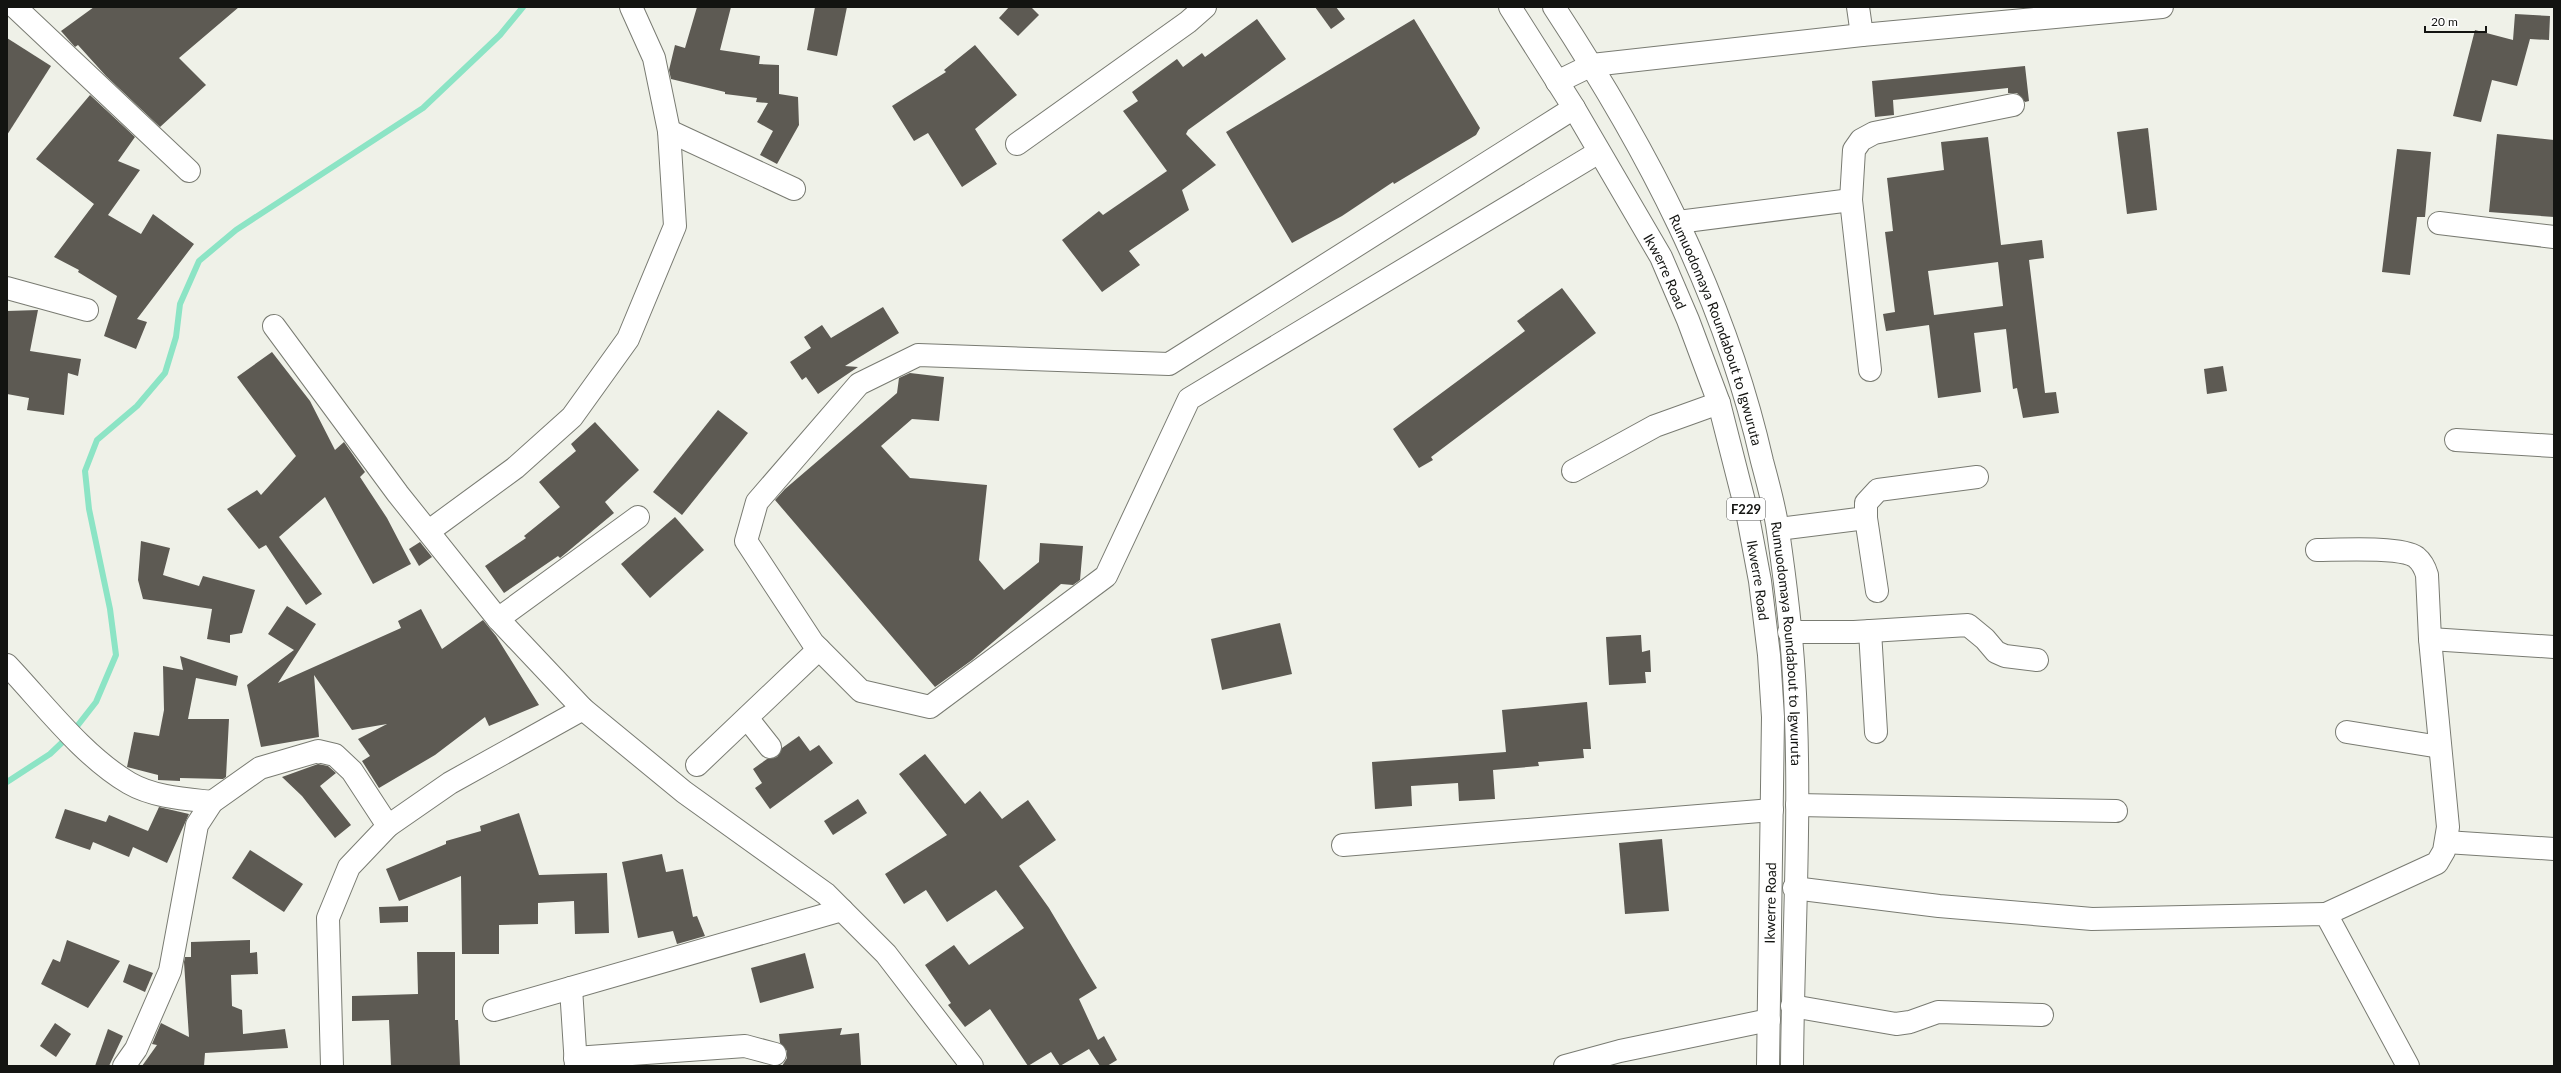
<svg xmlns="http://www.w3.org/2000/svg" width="2561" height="1073" font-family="Lato,sans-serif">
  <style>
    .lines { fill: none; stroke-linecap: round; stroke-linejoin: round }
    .stream { stroke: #8ce4c5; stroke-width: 6 }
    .building { fill: #5d5a53; fill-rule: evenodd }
    .minor-casing { stroke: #797b72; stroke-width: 24 }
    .major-casing { stroke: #797b72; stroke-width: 24 }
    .minor { stroke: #fff; stroke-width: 22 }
    .major { stroke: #fff; stroke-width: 22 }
    .labels { text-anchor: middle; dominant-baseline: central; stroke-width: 4; stroke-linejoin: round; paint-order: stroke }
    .shield { fill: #fff; stroke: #5a5a58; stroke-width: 1 }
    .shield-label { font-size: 13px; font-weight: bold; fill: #131411 }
    .street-label { font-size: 14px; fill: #131411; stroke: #fff }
  </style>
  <rect width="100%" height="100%" fill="#eff1e8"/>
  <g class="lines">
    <path class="stream" d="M7 782 50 754 71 734 96 702 116 655 110 609 89 509 85 471 97 440 137 406 165 373 176 337 180 304 199 261 236 230 423 108 500 35 523 7"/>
  </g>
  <g class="building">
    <path d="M94 7H239L179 58 206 85 160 127 106 76 78 45 75 47 61 31Z"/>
    <path d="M697 7H731L720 50 760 56 759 64 779 65V94L798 97 799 125 777 164 760 155 773 131 757 122 768 103 756 102 757 98 725 94V92L671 79 669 70 675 45 685 48Z"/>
    <path d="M815 7H847L837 56 807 50Z"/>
    <path d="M1009 7H1031L1039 15 1018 36 999 18Z"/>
    <path d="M1315 7H1336L1345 19 1331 29Z"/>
    <path d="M2515 14 2550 16 2549 40 2530 39 2517 86 2492 80 2481 122 2453 116 2475 30 2513 40Z"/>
    <path d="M1257 19 1286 59 1188 130 1186 134 1216 165 1182 190 1189 210 1129 251 1140 265 1102 292 1062 240 1099 211 1103 215 1167 171 1123 111 1138 101 1132 92 1177 59 1183 67 1202 53 1205 57Z"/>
    <path d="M1414 19 1480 128 1476 135 1394 184 1393 182 1342 216 1292 243 1226 132Z"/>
    <path d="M7 38 51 66 7 135Z"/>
    <path d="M975 45 1017 95 975 129 997 164 962 187 928 133 914 141 892 106 946 72 944 70Z"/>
    <path d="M2025 66 2029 101 2025 102 2017 93H2008V88L1893 100 1894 115 1875 117 1872 81Z"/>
    <path d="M90 95 135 137 118 161 140 170 108 215 141 234 153 214 194 244 137 319 147 322 136 349 104 336 117 296 78 272 79 270 54 257 94 204 36 159Z"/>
    <path d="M2148 128 2157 210 2127 214 2117 132Z"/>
    <path d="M2497 134 2554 140V217L2489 212Z"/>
    <path d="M1988 137 2001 245 2042 240 2044 258 2029 260 2045 393 2056 392 2059 413 2023 418 2017 388 2013 389 2006 329 1974 333 1981 392 1938 398 1929 325 1886 331 1883 314 1895 312 1885 232 1893 231 1887 178 1944 170 1941 142ZM1998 262 2003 306 1934 315 1928 271Z"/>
    <path d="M2397 149 2431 152 2425 217H2417L2410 275 2382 272Z"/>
    <path d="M1562 288 1596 333 1431 457 1433 460 1419 468 1393 429 1525 331 1517 321Z"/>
    <path d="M883 307 899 333 845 366 858 367 818 394 806 377 802 380 790 362 811 348 804 337 822 325 831 338Z"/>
    <path d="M38 310 30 351 81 359 78 376 68 373 64 415 27 410 29 398 7 394V311Z"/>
    <path d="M272 352 310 401 335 450 344 442 365 472 360 477 387 518 411 564 373 584 325 497 279 537 322 594 306 605 266 545 259 549 227 509 257 490 261 495 296 456 237 377Z"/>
    <path d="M2223 366 2227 391 2207 394 2204 369Z"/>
    <path d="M910 373 944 377 939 421 912 419 881 446 910 478 987 485 979 560 1004 590 1039 562 1040 543 1083 546 1080 580 1073 585 1061 584 972 660 935 687 775 500 785 489 897 393 899 378Z"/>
    <path d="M718 410 748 433 682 515 653 492Z"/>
    <path d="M595 422 639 470 605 502 614 513 560 558 558 556 504 593 485 566 526 538 524 536 560 507 539 482 576 451 571 444Z"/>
    <path d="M675 517 704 550 650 598 621 564Z"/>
    <path d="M141 541 170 548 163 575 199 586 203 576 255 590 242 633 230 635V643L207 639 212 609 143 599 138 580Z"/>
    <path d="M420 542 432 557 419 566 409 549Z"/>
    <path d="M287 606 316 624 278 683 401 628 398 621 421 609 442 649 483 620 496 636 539 705 489 726 485 717 435 755 379 788 362 761 370 756 358 739 387 724 352 730 314 675 319 737 261 747 247 685 294 650 268 634Z"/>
    <path d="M1280 623 1292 674 1222 690 1211 639Z"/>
    <path d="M1641 635 1642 652 1650 650 1651 672H1645L1646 683 1609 685 1606 637Z"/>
    <path d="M180 656 238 676 236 686 196 678 188 719H229L226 777 223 779 180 778V781L158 780V775L127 767 134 732 159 736 164 710 163 666 183 670Z"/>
    <path d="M1587 702 1591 749H1583L1584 758 1538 762 1539 766 1493 770 1495 799 1459 801 1458 783 1411 786 1412 806 1375 809 1372 762 1506 752 1502 710Z"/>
    <path d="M799 736 810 751 819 745 833 763 770 809 755 788 762 783 753 769 767 759 777 757 782 748Z"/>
    <path d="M925 754 965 804 980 791 1002 819 1028 800 1056 840 1019 866 1049 908 1097 988 1079 999 1098 1040 1104 1036 1117 1060 1107 1066H1100L1089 1049 1060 1066 1051 1052 1028 1066 990 1009 965 1027 948 1005 951 1003 925 965 954 945 969 965 1024 928 996 890 947 922 926 890 904 904 885 874 947 835 899 774Z"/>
    <path d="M318 764 328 766 336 773 320 786 351 825 335 838 302 796 282 777Z"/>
    <path d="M858 799 867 813 833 835 824 821Z"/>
    <path d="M159 807 189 814 167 863 133 847 129 857 93 842 90 850 55 838 65 809 106 822 109 815 148 831Z"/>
    <path d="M519 813 539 875 607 873 609 933 575 934 574 901 538 903V924L499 925V954H462L461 876 399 901 386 869 446 844V841L481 831 480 826Z"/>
    <path d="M1662 839 1669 911 1625 914 1619 843Z"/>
    <path d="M250 850 303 884 284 912 232 878Z"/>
    <path d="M662 854 666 872 683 869 693 917 697 916 705 936 677 944 673 931 638 938 622 862Z"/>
    <path d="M408 906V922L380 923 379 907Z"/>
    <path d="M67 940 120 961 88 1008 41 984 53 959 60 962Z"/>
    <path d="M250 940V953L257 952 258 974 231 975 232 1006 242 1010 243 1034 285 1029 288 1048 205 1053 204 1066H142L157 1045 152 1044 161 1023 189 1037 184 962 185 957H191V942Z"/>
    <path d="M417 952H455V1020H458L460 1066H391L389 1020 352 1021V996L418 994Z"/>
    <path d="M805 953 814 988 760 1003 751 968Z"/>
    <path d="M129 964 153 973 145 992 123 982Z"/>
    <path d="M55 1023 71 1034 56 1057 40 1046Z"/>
    <path d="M842 1028 840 1035 859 1033 861 1066H782L787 1058V1051L780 1043 779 1034Z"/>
    <path d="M108 1029 123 1036 109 1066H95Z"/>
  </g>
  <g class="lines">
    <g class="minor-casing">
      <g id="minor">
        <path d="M15 7 189 171"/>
        <path d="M1858 7 1862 35"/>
        <path d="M1557 82 1592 65 1862 35 2162 7"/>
        <path d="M1574 108 1169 364 918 355 859 384 757 502 746 541 813 643 861 691 930 707 1106 576 1189 399 1599 152"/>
        <path d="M669 131 794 189"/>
        <path d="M1017 144 1188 22 1205 7"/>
        <path d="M1678 222 1851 200"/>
        <path d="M2439 223 2554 237"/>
        <path d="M7 288 87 310"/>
        <path d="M274 326 398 494 498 619 583 709 684 792 826 894 886 954 972 1066"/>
        <path d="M1870 370 1851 200 1854 150 1861 140 1874 133 2013 105"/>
        <path d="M2456 440 2554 446"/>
        <path d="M1573 471 1655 426 1719 403"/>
        <path d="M1866 518 1877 591"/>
        <path d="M1778 529 1866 518V503L1878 490 1977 477"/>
        <path d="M429 531 515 468 572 417 628 339 675 226 669 131 654 58 631 7"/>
        <path d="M2317 550C2337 550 2401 546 2416 557 2422 562 2425 568 2427 575L2430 639 2448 827 2444 851 2437 863 2326 914"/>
        <path d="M498 619 638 517"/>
        <path d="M1870 631 1876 732"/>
        <path d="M1789 632H1854L1968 625 1985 639 1996 652 2005 656 2037 660"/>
        <path d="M2430 639 2554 647"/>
        <path d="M7 665C44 704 83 756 129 783 153 797 185 799 212 802"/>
        <path d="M747 718 770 747"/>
        <path d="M2347 732 2440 747"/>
        <path d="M697 765 819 649"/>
        <path d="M1797 805 2116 811"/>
        <path d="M2446 842 2554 849"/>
        <path d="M1343 845 1772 810"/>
        <path d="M1794 888 1939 906 2092 919 2326 914 2408 1066"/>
        <path d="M571 988 576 1066"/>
        <path d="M1792 1006 1896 1024 1910 1022 1938 1012 2042 1015"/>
        <path d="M494 1010 842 910"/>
        <path d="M575 1058 745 1046 775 1054"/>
        <path d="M124 1066 136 1049 170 971 197 825 212 802 260 768 318 751 335 755 352 771 388 826"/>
        <path d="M332 1066 328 918 349 867 388 826 450 783 583 709"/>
        <path d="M1565 1066 1620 1051 1769 1020"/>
      </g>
    </g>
    <g class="major-casing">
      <g id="major">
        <path id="s1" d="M1510 7 1574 108 1661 257 1688 320 1719 403 1748 517 1760 581 1769 655 1773 717 1768 1066"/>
        <path id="s2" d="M1554 7C1647 149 1724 294 1762 461 1768 484 1775 508 1778 531 1785 579 1791 628 1794 676 1802 805 1793 936 1792 1066"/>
      </g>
    </g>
    <use href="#minor" class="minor"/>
    <use href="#major" class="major"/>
  </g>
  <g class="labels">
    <rect class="shield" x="1727" y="498" width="38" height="22" rx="3"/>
    <g class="shield-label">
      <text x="1746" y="509">F229</text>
    </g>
    <g class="street-label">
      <text stroke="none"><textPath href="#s1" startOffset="307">Ikwerre Road</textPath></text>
      <text stroke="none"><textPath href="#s2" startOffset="363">Rumuodomaya Roundabout to Igwuruta</textPath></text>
      <text stroke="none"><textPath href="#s1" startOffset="631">Ikwerre Road</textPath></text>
      <text stroke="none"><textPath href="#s2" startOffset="687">Rumuodomaya Roundabout to Igwuruta</textPath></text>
      <text transform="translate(1770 903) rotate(-89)">Ikwerre Road</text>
    </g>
  </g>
  <rect width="2561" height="1073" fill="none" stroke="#131411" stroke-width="16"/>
  <path d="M2425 26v6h61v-6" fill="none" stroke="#131411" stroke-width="2"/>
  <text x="2431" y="26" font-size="12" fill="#131411" stroke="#ffffff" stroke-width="3" paint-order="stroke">20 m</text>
</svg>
